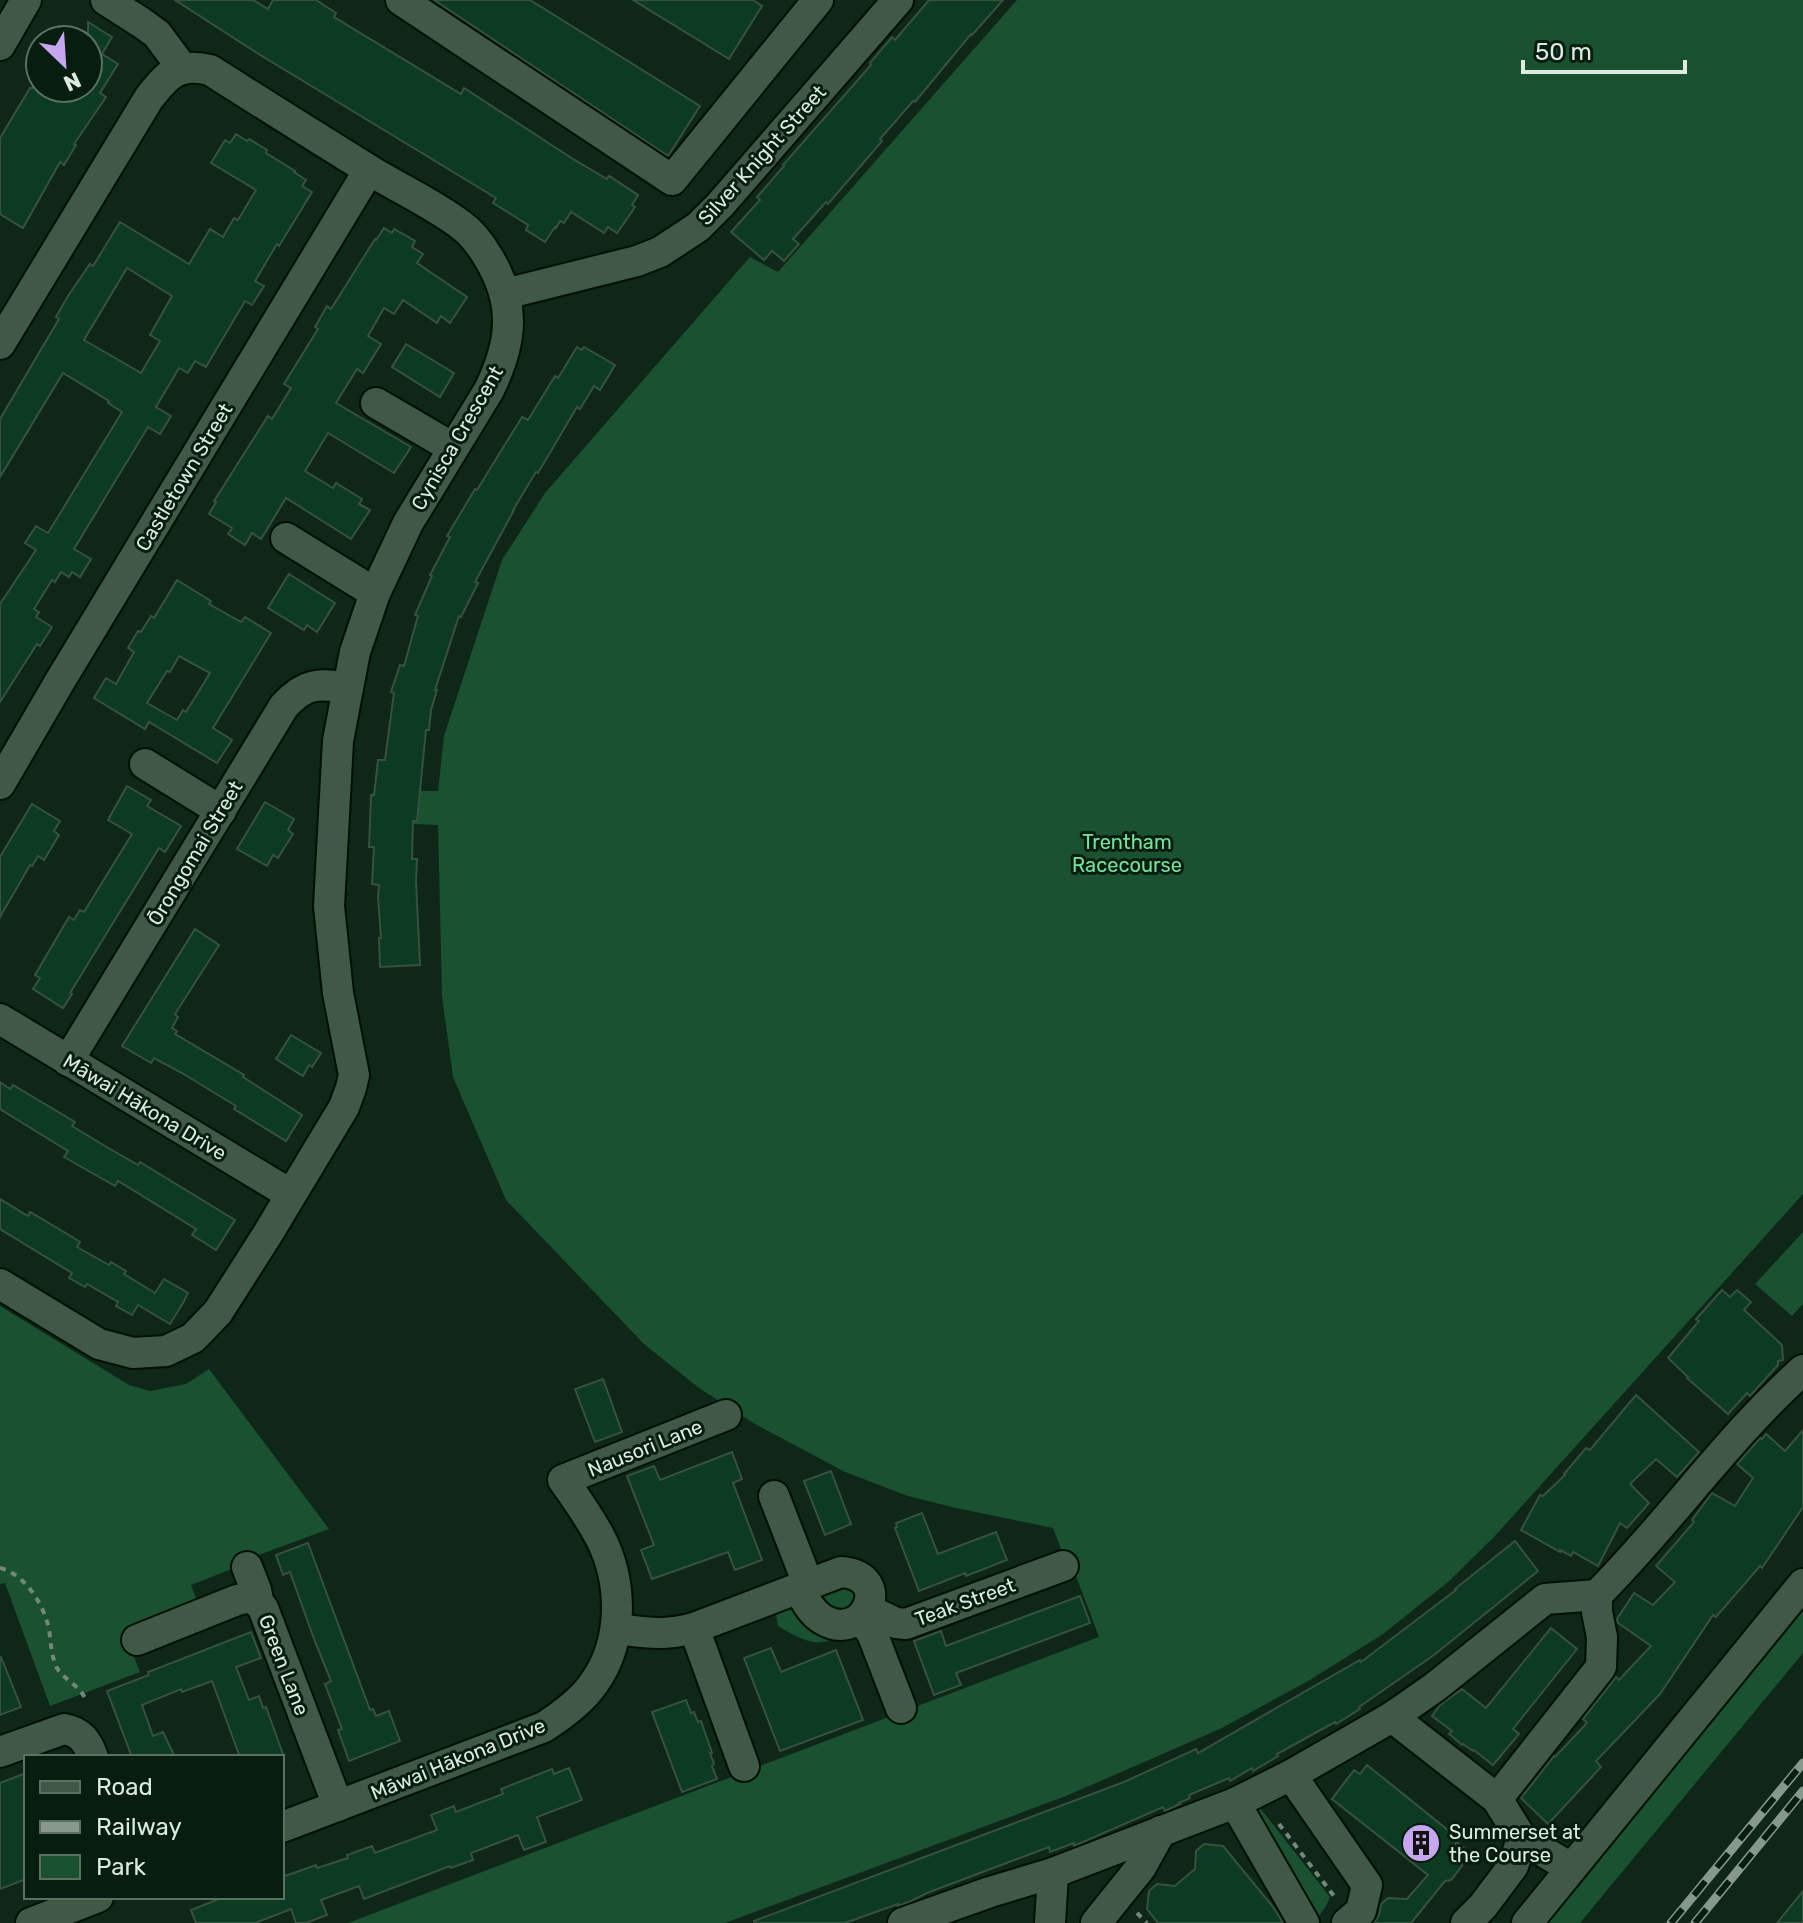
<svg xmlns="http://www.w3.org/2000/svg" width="1803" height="1923" font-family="Rubik,sans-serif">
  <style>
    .green { fill: #195131 }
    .building { fill: #0d3b21; stroke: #37513f; stroke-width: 2; fill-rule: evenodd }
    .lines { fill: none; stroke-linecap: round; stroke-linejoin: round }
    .minor-casing { stroke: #001004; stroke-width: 34 }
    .path { stroke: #74877a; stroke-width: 4; stroke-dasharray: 6 6; stroke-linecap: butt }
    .minor { stroke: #405947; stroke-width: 30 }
    .rail-casing { stroke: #87998d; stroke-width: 9 }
    .rail { stroke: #061d0f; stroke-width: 6; stroke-dasharray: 18; stroke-linecap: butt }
    .labels { text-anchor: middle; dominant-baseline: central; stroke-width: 6; stroke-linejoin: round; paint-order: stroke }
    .street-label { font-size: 20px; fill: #dceae0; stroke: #061d0f }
    .park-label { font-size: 20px; fill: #75e49e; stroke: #061d0f }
    .poi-label { font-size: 20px; fill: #dceae0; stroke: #061d0f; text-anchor: start }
  </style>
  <rect width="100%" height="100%" fill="#0f2718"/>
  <g class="green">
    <path d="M1017 0H1803V1194L1494 1537 1448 1582 1383 1634 1310 1680 1220 1729 1066 1796 725 1923H348L1099 1637 1076 1576 1064 1557 1053 1528 956 1508 908 1496 845 1472 755 1424 699 1388 644 1344 506 1200 453 1077 442 996 438 825 411 824 412 791H438L444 736 502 560 545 493 750 257 778 272Z"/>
    <path d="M1803 1232V1304L1792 1316 1755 1284Z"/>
    <path d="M0 1306 129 1385 150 1391 186 1384 209 1369 329 1529 256 1556 257 1559 191 1585 199 1606 125 1634 140 1672 50 1706 5 1583 0 1584Z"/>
    <path d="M855 1584 857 1605 833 1614 821 1597 822 1593Z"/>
    <path d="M1803 1600V1653L1580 1923H1534Z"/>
    <path d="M784 1607 792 1610 816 1631 846 1633C839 1636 829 1642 821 1642 807 1644 790 1633 778 1626L775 1609Z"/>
    <path d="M1260 1808 1330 1897C1328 1905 1319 1915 1314 1923L1256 1810Z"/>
  </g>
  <g class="building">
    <path d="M175 0H253L268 9 273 0H316L336 13 334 17 461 94 464 88 573 159 607 179 609 176 638 195 632 205 635 207 617 233 608 227 604 233 571 212 564 223 560 221 556 228 555 227 545 242 526 230 528 225 493 203 496 198 257 53Z"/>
    <path d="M434 0H530L700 106 668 156Z"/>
    <path d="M633 0H753L762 6 729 59Z"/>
    <path d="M929 0H1003L972 35 971 34 915 102 913 101 880 139 882 141 828 204 826 202 793 239 799 244 784 261 772 251 764 260 731 232 760 200 757 197 784 166 783 165 871 65 870 63 892 37 895 40Z"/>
    <path d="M88 22 112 37 102 54 118 64 100 93 106 97 74 144 76 145 64 165 60 162 23 228 0 214V138L30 88H88Z"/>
    <path d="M236 134 247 141 249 139 267 150 266 153 295 171 294 172 306 180 302 186 312 192 279 246 277 244 255 281 264 286 252 305 245 301 206 367 195 361 188 373 179 368 156 407 171 416 160 434 148 427 74 549 91 559 80 577 72 572 69 577 61 572 55 582 52 580 34 609 39 612 36 617 52 627 40 646 37 644 0 702V604L36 550 25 543 36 526 48 533 122 412 108 403 109 401 63 373 0 477V419L59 319 56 317 68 296 90 264 93 266 120 222 189 264 210 229 223 237 234 218 238 220 256 190 211 163 225 140 230 143ZM127 268 172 296 150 335 160 341 141 373 84 340Z"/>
    <path d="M384 228 392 233 394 229 415 241 412 247 423 254 417 263 467 297 450 323 441 316 437 323 403 300 394 314 384 308 368 336 381 344 363 373 357 369 336 403 411 447 394 473 328 433 305 471 333 488 336 483 362 499 359 504 370 510 351 539 286 498 261 539 252 533 245 545 228 534 232 528 209 514 216 502 214 501 268 416 272 419 291 388 284 384 318 329 315 327 327 306 331 309 375 239 376 240Z"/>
    <path d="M406 344 454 373 440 397 392 367Z"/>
    <path d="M577 347 582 350 584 347 615 365 600 390 594 386 580 409 577 407 538 473 536 472 513 510H514L475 582 478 583 461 617 459 616 435 690H437L431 710 429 730H426L417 821H413L412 859H417L416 881 420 965 380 967 379 938H381L378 897 379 885 372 884 374 847H369L371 795H374L378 760H385L394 693 391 692 400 665 404 666 418 616 415 615 432 576 430 575 450 537 447 536 475 489 477 490 522 417 528 420 555 376 558 378Z"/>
    <path d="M289 574 335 603 317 632 307 625 304 630 268 608Z"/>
    <path d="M177 580 211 601 209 604 241 622 245 617 271 633 213 728 232 740 217 763 149 722 145 729 94 698 106 678 116 684 134 652 128 648 138 631 141 632 151 616 154 618ZM179 656 210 673 186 712 183 710 177 720 147 703 167 671 170 672Z"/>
    <path d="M127 786 151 800 147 806 181 826 165 852 159 848 70 993 72 994 63 1008 33 989 40 978 35 975 69 917 74 920 80 910 84 912 132 834 108 820Z"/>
    <path d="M265 802 294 819 288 830 293 834 278 858 273 855 267 866 237 849Z"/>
    <path d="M32 804 60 821 54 831 59 835 44 860 38 856 32 866 30 865 0 917V857Z"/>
    <path d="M195 929 219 945 175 1014 178 1017 172 1028 177 1031 175 1034 244 1075 243 1077 302 1115 286 1141 234 1109 236 1106 182 1073 154 1058 151 1063 122 1046Z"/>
    <path d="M291 1035 321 1053 312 1067 309 1065 303 1076 276 1059Z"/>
    <path d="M0 1082 10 1089 13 1085 75 1122 72 1126 105 1146 138 1165 140 1162 235 1220 216 1250 192 1235 196 1229 118 1181 115 1186 64 1157 68 1151 0 1109Z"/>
    <path d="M0 1199 28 1216 30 1212 69 1235 80 1242 77 1247 109 1265 111 1262 126 1271 124 1274 155 1293 164 1279 188 1293 183 1303 170 1324 138 1305 132 1315 116 1306 118 1302 87 1284 85 1287 69 1278 72 1273 0 1229Z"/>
    <path d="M1722 1290 1730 1297 1737 1290 1751 1302 1744 1310 1782 1345 1783 1360 1778 1361V1365L1750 1396 1747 1393 1728 1414 1687 1378 1688 1377 1668 1358 1699 1321 1696 1319Z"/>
    <path d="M603 1379 622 1432 595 1442 575 1389Z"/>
    <path d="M1636 1395 1699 1452 1677 1477 1656 1459 1630 1484 1649 1503 1627 1528 1620 1523 1598 1566 1573 1552 1571 1556 1560 1550V1552L1521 1530 1540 1495 1543 1496 1565 1475 1564 1474 1586 1448 1590 1450Z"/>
    <path d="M1803 1430V1507L1762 1568 1760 1566 1716 1617 1713 1615 1660 1694 1596 1761 1601 1767 1548 1824 1521 1798 1554 1756 1555 1757 1587 1723 1583 1719 1616 1677 1619 1680 1651 1646 1618 1623 1617 1619 1634 1593 1653 1605 1675 1582 1656 1566 1694 1522 1692 1520 1712 1493 1735 1506 1753 1478 1737 1464 1760 1438 1762 1439 1766 1434 1785 1451Z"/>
    <path d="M732 1452 742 1479 733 1483 762 1560 735 1570 728 1552 652 1579 641 1550 654 1545 627 1476 654 1466 660 1480Z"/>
    <path d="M831 1471 851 1524 825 1535 804 1481Z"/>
    <path d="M922 1513 938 1554 996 1532 1007 1560 966 1576 965 1573 919 1591 895 1528 897 1527 896 1523Z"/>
    <path d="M1515 1541 1538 1571 1434 1655 1359 1707 1360 1709 1336 1724 1335 1722 1277 1754 1278 1756 1253 1771 1252 1768 1230 1781 1229 1778 1189 1795 1190 1798 1179 1803 1180 1804 1165 1811 1163 1807 1074 1846V1843L1050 1852 1049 1847 927 1893 911 1901 898 1906V1904L845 1923H754V1921L1124 1782 1196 1749 1198 1753 1360 1660 1361 1662 1456 1590 1455 1589Z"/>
    <path d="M308 1543 370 1710 373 1709 376 1716 389 1711 400 1741 349 1761 338 1730 342 1729 325 1684 331 1681 314 1639 290 1572 283 1575 276 1555Z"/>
    <path d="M1080 1596 1090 1623 956 1673 961 1685 934 1695 914 1641 941 1631 946 1646Z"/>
    <path d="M1551 1628 1577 1649 1513 1729 1519 1734 1493 1765 1474 1750 1473 1751 1463 1744 1462 1745 1449 1734 1452 1731 1432 1716 1440 1705 1462 1689 1486 1708Z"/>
    <path d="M251 1632 261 1658 236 1667 249 1700 259 1696 263 1708 266 1707 284 1757H240L212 1681 182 1692 181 1689 142 1705 153 1736 163 1732 175 1757H132L107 1691 149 1675 148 1672Z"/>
    <path d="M771 1648 781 1672 836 1650 863 1720 780 1751 744 1658Z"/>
    <path d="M1 1657 21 1707 0 1715V1658Z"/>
    <path d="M686 1700 691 1713 694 1712 698 1722 701 1721 712 1753H710L714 1764 712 1766 717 1779 682 1792 652 1712Z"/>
    <path d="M1367 1765 1459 1839 1453 1847 1457 1842 1468 1852 1462 1860V1866L1451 1880 1445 1881 1411 1923H1374L1379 1915 1381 1904 1388 1898 1407 1899 1428 1875 1332 1799 1354 1770 1360 1774Z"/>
    <path d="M569 1768 582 1800 537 1817 546 1842 524 1850 518 1835 471 1853 473 1860 451 1868 450 1866 364 1899 359 1886 321 1900 327 1915 306 1923H296L291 1909 255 1923H196L191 1910 224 1897H282V1877L316 1865 317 1868 348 1858 347 1855 372 1846 375 1853 437 1830 431 1815 454 1806 456 1812 503 1794 501 1789 552 1769 554 1774Z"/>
    <path d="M26 1773V1879L0 1889V1783Z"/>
    <path d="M1204 1844 1223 1846 1274 1908 1283 1923H1158L1147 1909 1149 1891 1157 1884 1175 1886 1183 1879 1195 1869 1196 1851Z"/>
    <path d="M1803 1891V1923H1777Z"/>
  </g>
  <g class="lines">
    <g class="minor-casing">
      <g id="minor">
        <path d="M106 0 142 23 157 34 183 69"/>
        <path d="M401 0 672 180 818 0"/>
        <path d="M0 45 26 0"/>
        <path d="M505 294 637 261 660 252 698 227 720 205 898 0"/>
        <path d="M0 344 149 98C167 75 178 62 210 70 262 103 314 136 366 168 396 187 432 203 461 225 472 233 481 245 488 257 517 304 512 343 489 390L408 523 375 593 355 652 348 688 338 741 329 906 338 993 354 1075 351 1088 344 1107 267 1235 218 1312 193 1338 166 1351 133 1353 99 1344 0 1284"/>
        <path d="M376 403 453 448"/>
        <path d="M286 538 375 593"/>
        <path d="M145 764 221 811"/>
        <path d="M0 784 60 681 369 170"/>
        <path d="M0 1019 290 1194"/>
        <path d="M68 1061 284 706C305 683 318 683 348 688"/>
        <path d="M774 1496 808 1584"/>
        <path d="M247 1567 256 1590 258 1600"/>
        <path d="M867 1609 896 1623 906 1624 1063 1566"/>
        <path d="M860 1618 872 1633 901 1708"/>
        <path d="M694 1628 744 1766"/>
        <path d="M617 1629C648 1633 663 1636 694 1628L841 1572C896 1576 864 1645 822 1619 811 1612 805 1600 799 1589"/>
        <path d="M137 1640 237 1600C249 1597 255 1597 263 1608L338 1806"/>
        <path d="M1392 1717 1497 1799 1522 1839 1513 1866 1483 1906 1466 1923"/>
        <path d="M0 1752 64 1729C81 1732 87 1741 93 1757"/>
        <path d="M1291 1775 1367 1885 1361 1911 1347 1923"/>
        <path d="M1497 1799 1601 1667 1602 1637 1597 1612V1595"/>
        <path d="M1235 1803 1304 1923"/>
        <path d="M282 1827 544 1727C561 1716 582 1701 594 1683 624 1641 623 1582 600 1537 589 1517 576 1498 563 1480L726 1415"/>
        <path d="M1522 1839 1571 1868"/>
        <path d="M31 1923 98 1897"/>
        <path d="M903 1923 990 1892 1053 1873 1235 1803 1291 1775 1392 1717 1435 1687 1545 1599 1597 1595C1669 1523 1727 1438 1803 1370"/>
        <path d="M1050 1923 1053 1873"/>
        <path d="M1096 1923 1141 1867 1161 1831"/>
        <path d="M1527 1923 1803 1584"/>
      </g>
    </g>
    <g class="path">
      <path d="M0 1568C25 1574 44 1605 49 1629 51 1642 51 1654 56 1666 61 1678 78 1684 85 1698"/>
      <path d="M1279 1824 1337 1900"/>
      <path d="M1137 1913 1147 1923"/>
    </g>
    <use href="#minor" class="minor"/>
    <g class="rail-casing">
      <g id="rail">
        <path d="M1671 1923 1803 1763"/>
        <path d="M1695 1923 1803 1791"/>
      </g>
    </g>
    <use href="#rail" class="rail"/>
  </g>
  <defs>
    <g id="building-disc" transform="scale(2)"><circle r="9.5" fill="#c7a6f0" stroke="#061d0f"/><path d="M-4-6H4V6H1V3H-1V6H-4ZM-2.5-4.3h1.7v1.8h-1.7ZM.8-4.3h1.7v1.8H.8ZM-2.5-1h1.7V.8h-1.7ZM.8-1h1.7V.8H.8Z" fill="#111"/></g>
  </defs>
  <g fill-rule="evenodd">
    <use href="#building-disc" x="1421" y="1843"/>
  </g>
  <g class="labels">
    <g class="street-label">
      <text transform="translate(762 155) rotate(-48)">Silver Knight Street</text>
      <text transform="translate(457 438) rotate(-60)">Cynisca Crescent</text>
      <text transform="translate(184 477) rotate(-59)">Castletown Street</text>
      <text transform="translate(195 853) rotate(-59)">Ōrongomai Street</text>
      <text transform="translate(145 1107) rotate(31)">Māwai Hākona Drive</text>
      <text transform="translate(645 1448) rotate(-22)">Nausori Lane</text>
      <text transform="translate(965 1602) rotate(-20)">Teak Street</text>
      <text transform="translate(284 1665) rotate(69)">Green Lane</text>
      <text transform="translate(458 1759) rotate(-22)">Māwai Hākona Drive</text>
    </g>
    <g class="park-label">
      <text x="1127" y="842">Trentham<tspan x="1127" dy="23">Racecourse</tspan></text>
    </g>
    <g class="poi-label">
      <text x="1449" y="1832">Summerset at<tspan x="1449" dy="23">the Course</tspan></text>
    </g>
  </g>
  <rect x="24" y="1755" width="260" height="144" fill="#061d0f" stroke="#5c6f63" stroke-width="2"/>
  <rect x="40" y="1781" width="40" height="12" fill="#405947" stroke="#5c6f63" stroke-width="2"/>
  <text x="96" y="1795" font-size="24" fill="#dceae0">Road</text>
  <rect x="40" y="1821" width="40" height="12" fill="#87998d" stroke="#5c6f63" stroke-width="2"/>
  <text x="96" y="1835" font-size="24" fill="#dceae0">Railway</text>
  <rect x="40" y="1855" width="40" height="24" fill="#195131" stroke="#5c6f63" stroke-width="2"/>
  <text x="96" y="1875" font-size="24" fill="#dceae0">Park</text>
  <g transform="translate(64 64) rotate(155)"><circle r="38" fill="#061d0f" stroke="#5c6f63" stroke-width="2"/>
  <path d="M0-6L14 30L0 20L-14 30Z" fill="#c7a6f0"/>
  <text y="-12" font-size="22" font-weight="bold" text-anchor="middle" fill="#dceae0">N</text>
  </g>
  <path d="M1523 60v12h162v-12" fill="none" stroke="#dceae0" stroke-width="4"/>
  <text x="1535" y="60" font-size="24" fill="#dceae0" stroke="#061d0f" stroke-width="6" paint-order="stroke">50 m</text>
</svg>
